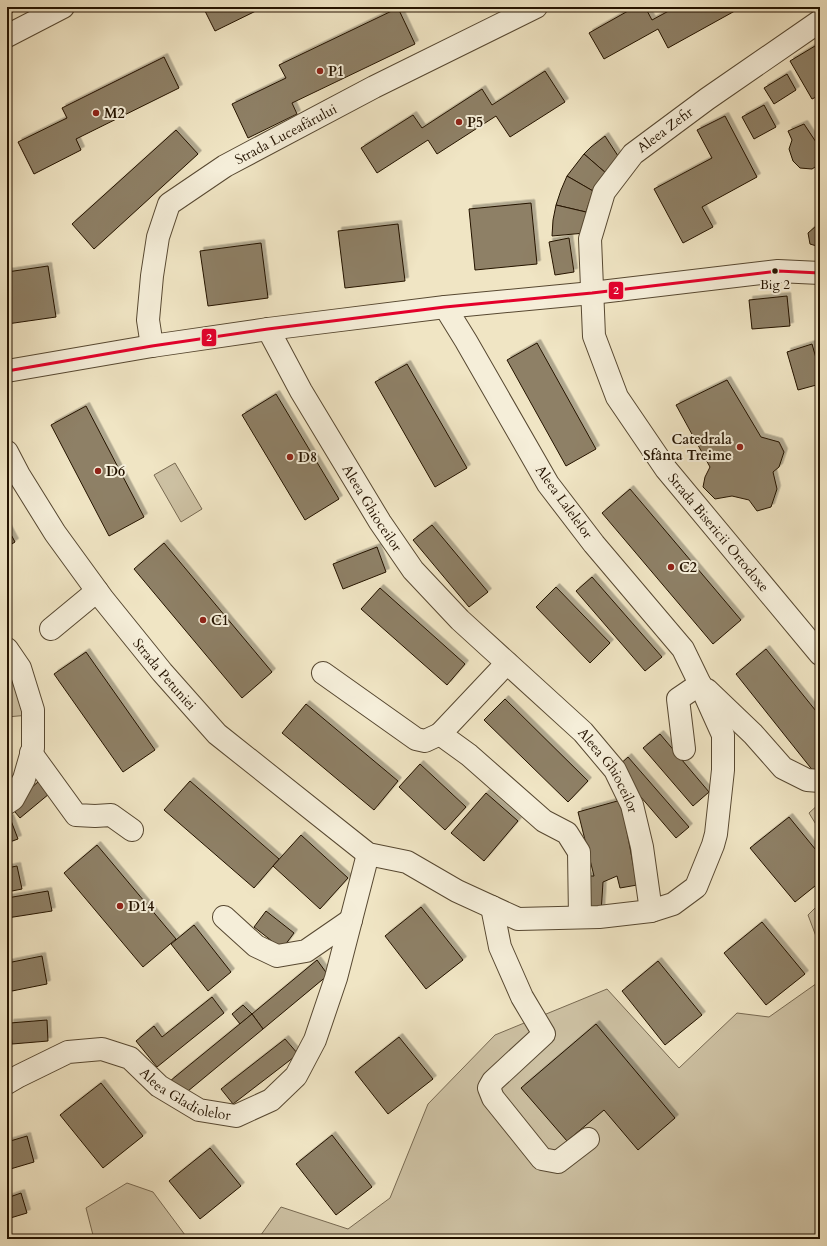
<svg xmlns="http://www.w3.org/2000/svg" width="827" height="1246" font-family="Cardo,serif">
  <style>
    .green { fill: #cdc1a3; stroke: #786a52 }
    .building { fill: #8e8066; stroke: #241300; filter: url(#shadow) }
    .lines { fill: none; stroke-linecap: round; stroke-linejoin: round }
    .minor-casing { stroke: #574831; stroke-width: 24 }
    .minor { stroke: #f5eed9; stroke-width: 22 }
    .bus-1-casing { stroke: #f5eed9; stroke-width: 6 }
    .bus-1 { stroke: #e4002b; stroke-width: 3 }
    .poi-dot { fill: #8f2418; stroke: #f5eed9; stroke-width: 1.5 }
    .bus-dot { fill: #241300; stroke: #f5eed9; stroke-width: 1.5 }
    .labels { text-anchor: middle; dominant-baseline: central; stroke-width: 4; stroke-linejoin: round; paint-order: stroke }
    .bus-label { font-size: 13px; fill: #241300; stroke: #f5eed9 }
    .poi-label { font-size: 14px; font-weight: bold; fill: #241300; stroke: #f5eed9; text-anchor: start }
    .street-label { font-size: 14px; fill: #241300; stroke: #f5eed9 }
    .line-badge { stroke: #f5eed9; stroke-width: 1.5 }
    .badge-label { font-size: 11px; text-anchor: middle; font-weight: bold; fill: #fff }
  </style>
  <defs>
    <filter id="shadow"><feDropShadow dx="3.5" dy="-3.5" stdDeviation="0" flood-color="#0004"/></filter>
  </defs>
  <rect width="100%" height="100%" fill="#f0e5c4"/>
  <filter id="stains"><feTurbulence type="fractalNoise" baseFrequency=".005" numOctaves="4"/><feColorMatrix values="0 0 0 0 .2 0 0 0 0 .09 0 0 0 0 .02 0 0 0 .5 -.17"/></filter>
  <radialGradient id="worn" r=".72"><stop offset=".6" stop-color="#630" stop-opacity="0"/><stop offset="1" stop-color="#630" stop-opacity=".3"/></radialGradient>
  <g class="green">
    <path d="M175 463 202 509 181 522 154 475Z"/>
    <path d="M7 654 29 715 7 717Z"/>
    <path d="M820 803V831L809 813Z"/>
    <path d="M820 903V947L808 915Z"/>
    <path d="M820 981V1239H258L281 1207 348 1229 390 1198 428 1104 495 1035 607 989 679 1068 737 1013 769 1017Z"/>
    <path d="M127 1183 153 1192 188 1239H94L86 1208Z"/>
  </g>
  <g class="building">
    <path d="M7 7H22L7 15Z"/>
    <path d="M203 7H264L215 31Z"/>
    <path d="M635 7H645L652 20 676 7H742L668 48 658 29 604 59 589 33Z"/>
    <path d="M398 8 415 44 292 103 297 114 248 138 232 104 286 78 279 65Z"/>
    <path d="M820 43V95L812 99 790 61Z"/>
    <path d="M164 57 179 88 76 139 81 150 34 174 18 142 67 118 62 108Z"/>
    <path d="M545 71 565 102 510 137 496 116 437 154 428 140 377 173 361 148 413 115 422 128 482 89 492 105Z"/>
    <path d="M787 74 796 90 774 104 764 88Z"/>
    <path d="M764 105 776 127 754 139 742 117Z"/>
    <path d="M725 116 757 177 702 207 713 227 683 243 654 189 712 158 697 130Z"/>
    <path d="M804 124 820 148V164L812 169 800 168 793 161 789 149 792 140 788 131Z"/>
    <path d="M176 130 198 154 94 249 72 224Z"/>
    <path d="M605 136 622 162 607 174 584 154 591 147Z"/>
    <path d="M584 154 607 174 593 191 567 176Z"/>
    <path d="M567 176 593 191 586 212 556 205 561 190Z"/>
    <path d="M531 203 537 264 475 270 469 209Z"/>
    <path d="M556 205 586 212 585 222V233L552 236 553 220Z"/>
    <path d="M398 224 405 281 345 288 338 231Z"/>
    <path d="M816 226 820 228V247L810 244 808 233Z"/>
    <path d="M569 238 574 272 555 275 549 242Z"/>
    <path d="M261 243 268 298 208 306 200 251Z"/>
    <path d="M48 266 56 317 7 324V272Z"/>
    <path d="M787 296 790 326 752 329 749 300Z"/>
    <path d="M537 343 596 449 566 466 507 360Z"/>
    <path d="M812 344 820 372V384L798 390 787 352Z"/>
    <path d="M407 364 467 468 435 487 375 382Z"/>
    <path d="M727 380 761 437 779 442 784 452 779 467 773 472 777 489 771 507 757 511 749 500 732 496 715 499 703 487 705 477 710 467 676 405Z"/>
    <path d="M276 394 339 499 305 520 242 415Z"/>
    <path d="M86 406 144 517 109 536 51 425Z"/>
    <path d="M630 489 741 620 713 644 602 513Z"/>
    <path d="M432 525 488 592 469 607 413 540Z"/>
    <path d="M7 527 15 542 7 547Z"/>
    <path d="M164 543 272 672 242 698 134 569Z"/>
    <path d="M377 547 386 572 343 589 333 564Z"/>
    <path d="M592 577 662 657 645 671 576 591Z"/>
    <path d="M556 587 610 643 590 663 536 607Z"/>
    <path d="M380 588 465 664 447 685 361 609Z"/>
    <path d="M766 649 820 716V768L814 772 736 674Z"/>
    <path d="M86 652 155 750 123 772 54 674Z"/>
    <path d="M505 699 588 781 568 802 484 720Z"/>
    <path d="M306 704 398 781 374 810 282 733Z"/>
    <path d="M660 734 709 792 693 806 643 748Z"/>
    <path d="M628 757 689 827 676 838 616 768Z"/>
    <path d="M420 764 466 807 445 830 399 787Z"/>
    <path d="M45 776 55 789 20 818 10 806Z"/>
    <path d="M190 781 279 859 254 888 164 810Z"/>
    <path d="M486 793 518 821 484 861 451 833Z"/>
    <path d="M621 800 637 885 620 888 617 876 603 882 601 913 585 912V876H594L578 812Z"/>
    <path d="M789 817 820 855V882L795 902 750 848Z"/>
    <path d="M10 818 18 839 7 843V819Z"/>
    <path d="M301 835 348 878 320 909 273 866Z"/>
    <path d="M97 845 176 939 143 967 64 873Z"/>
    <path d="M17 866 22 889 7 892V868Z"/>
    <path d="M48 891 52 911 7 918V898Z"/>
    <path d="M421 907 463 960 426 989 385 936Z"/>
    <path d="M266 911 294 933 282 949 254 927Z"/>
    <path d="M762 922 805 974 766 1005 724 953Z"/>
    <path d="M194 925 231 972 208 991 171 944Z"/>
    <path d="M42 956 47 984 7 992V963Z"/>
    <path d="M317 960 328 975 263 1029 252 1014Z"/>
    <path d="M658 961 702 1015 665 1045 622 991Z"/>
    <path d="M212 997 224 1013 157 1067 136 1041 154 1026 162 1037Z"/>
    <path d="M243 1005 252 1014 240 1024 232 1014Z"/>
    <path d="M252 1014 263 1029 182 1096 170 1081Z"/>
    <path d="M47 1020 48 1041 12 1044 10 1023Z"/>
    <path d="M596 1024 675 1118 638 1150 604 1110 567 1141 521 1088Z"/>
    <path d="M399 1037 433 1079 388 1114 355 1072Z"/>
    <path d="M285 1039 298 1054 233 1104 221 1089Z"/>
    <path d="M101 1083 143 1136 103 1168 60 1115Z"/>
    <path d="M332 1135 372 1187 336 1215 296 1164Z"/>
    <path d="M27 1136 34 1162 7 1170V1142Z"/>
    <path d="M210 1148 241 1186 200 1219 169 1181Z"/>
    <path d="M21 1193 27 1213 7 1219V1198Z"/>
  </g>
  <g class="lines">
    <g class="minor-casing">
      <g id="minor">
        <path id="s1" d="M820 21 707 99 633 154 604 192 590 239 594 336 617 397 666 469 820 654"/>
        <path d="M7 36 63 7"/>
        <path id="s2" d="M268 329 301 391 380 522 413 570 460 620 583 732 615 770 632 805 642 847 651 911"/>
        <path id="s3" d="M152 346 148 320 152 276 158 237 169 204 225 166 374 87 536 7"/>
        <path d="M7 371 152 346 268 329 445 307 592 293 778 271 820 273"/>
        <path id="s4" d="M7 452 19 475 55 533 103 599 162 672 217 734 368 854 407 862 457 891 518 919 599 917 651 911 673 904 696 887 713 845 716 834 723 770V735L700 684 683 649 594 544 548 484 466 341 445 307"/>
        <path d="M51 629 97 591"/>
        <path d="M7 649 20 668 33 710V748L24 779 13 799 7 803"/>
        <path d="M507 663 440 734 469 755 544 821 567 833 579 852 580 917"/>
        <path d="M323 673 416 739 425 741 440 734"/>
        <path d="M707 690 753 734 783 768 807 780 820 781"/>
        <path d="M684 749 678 699 700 684"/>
        <path d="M31 753 76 815 95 816 111 815 132 830"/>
        <path d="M492 907 500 947 522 997 544 1034 493 1081 489 1088 493 1098 542 1159 558 1162 588 1139"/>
        <path d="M224 917 256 946 277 956 306 951 351 920"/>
        <path id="s5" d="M7 1083 19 1076 68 1052 102 1049 130 1058 159 1086 199 1110 236 1116 271 1100 296 1076 315 1040 336 978 368 854"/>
      </g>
    </g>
    <use href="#minor" class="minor"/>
    <g class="bus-1-casing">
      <path id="bus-1" d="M7 371 152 346 268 329 445 307 592 293 778 271 820 273"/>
    </g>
    <use href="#bus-1" class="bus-1"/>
  </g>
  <g class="poi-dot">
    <circle cx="320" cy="71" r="4"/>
    <circle cx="96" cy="113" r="4"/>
    <circle cx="459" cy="122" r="4"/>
    <circle cx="740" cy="447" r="4"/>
    <circle cx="290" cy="457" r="4"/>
    <circle cx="98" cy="471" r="4"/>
    <circle cx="671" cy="567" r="4"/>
    <circle cx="203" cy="620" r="4"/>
    <circle cx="120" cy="906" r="4"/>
  </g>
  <circle class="bus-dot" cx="775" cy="271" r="3.5"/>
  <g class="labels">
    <g class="bus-label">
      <text x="775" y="285">Big 2</text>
    </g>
    <g class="poi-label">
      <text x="328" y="71">P1</text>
      <text x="104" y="113">M2</text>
      <text x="467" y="122">P5</text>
      <text x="732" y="439" text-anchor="end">Catedrala<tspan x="732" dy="16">Sfânta Treime</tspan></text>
      <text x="298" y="457">D8</text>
      <text x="106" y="471">D6</text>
      <text x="679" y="567">C2</text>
      <text x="211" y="620">C1</text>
      <text x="128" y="906">D14</text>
    </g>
    <g class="street-label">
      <text transform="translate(665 130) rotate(-37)">Aleea Zefir</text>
      <text stroke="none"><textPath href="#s3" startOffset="281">Strada Luceafărului</textPath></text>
      <text transform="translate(564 502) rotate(54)">Aleea Lalelelor</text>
      <text stroke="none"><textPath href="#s2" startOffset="207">Aleea Ghioceilor</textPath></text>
      <text stroke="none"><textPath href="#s1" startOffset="658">Strada Bisericii Ortodoxe</textPath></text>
      <text stroke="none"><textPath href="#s4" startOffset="273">Strada Petuniei</textPath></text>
      <text stroke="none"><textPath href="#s2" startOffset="563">Aleea Ghioceilor</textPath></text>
      <text stroke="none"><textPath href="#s5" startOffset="200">Aleea Gladiolelor</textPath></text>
    </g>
  </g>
  <g class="line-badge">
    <rect x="608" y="281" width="16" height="19" rx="4" fill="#e4002b"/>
    <rect x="201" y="328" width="16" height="19" rx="4" fill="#e4002b"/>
  </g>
  <g class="badge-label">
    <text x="616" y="294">2</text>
    <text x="209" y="341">2</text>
  </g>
  <rect width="827" height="1246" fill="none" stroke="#f0e5c4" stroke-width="24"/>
  <rect x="8" y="8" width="811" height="1230" fill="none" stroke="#241300" stroke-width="2"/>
  <rect x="12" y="12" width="803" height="1222" fill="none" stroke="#241300"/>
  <rect width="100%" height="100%" filter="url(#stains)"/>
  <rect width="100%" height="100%" fill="url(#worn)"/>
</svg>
